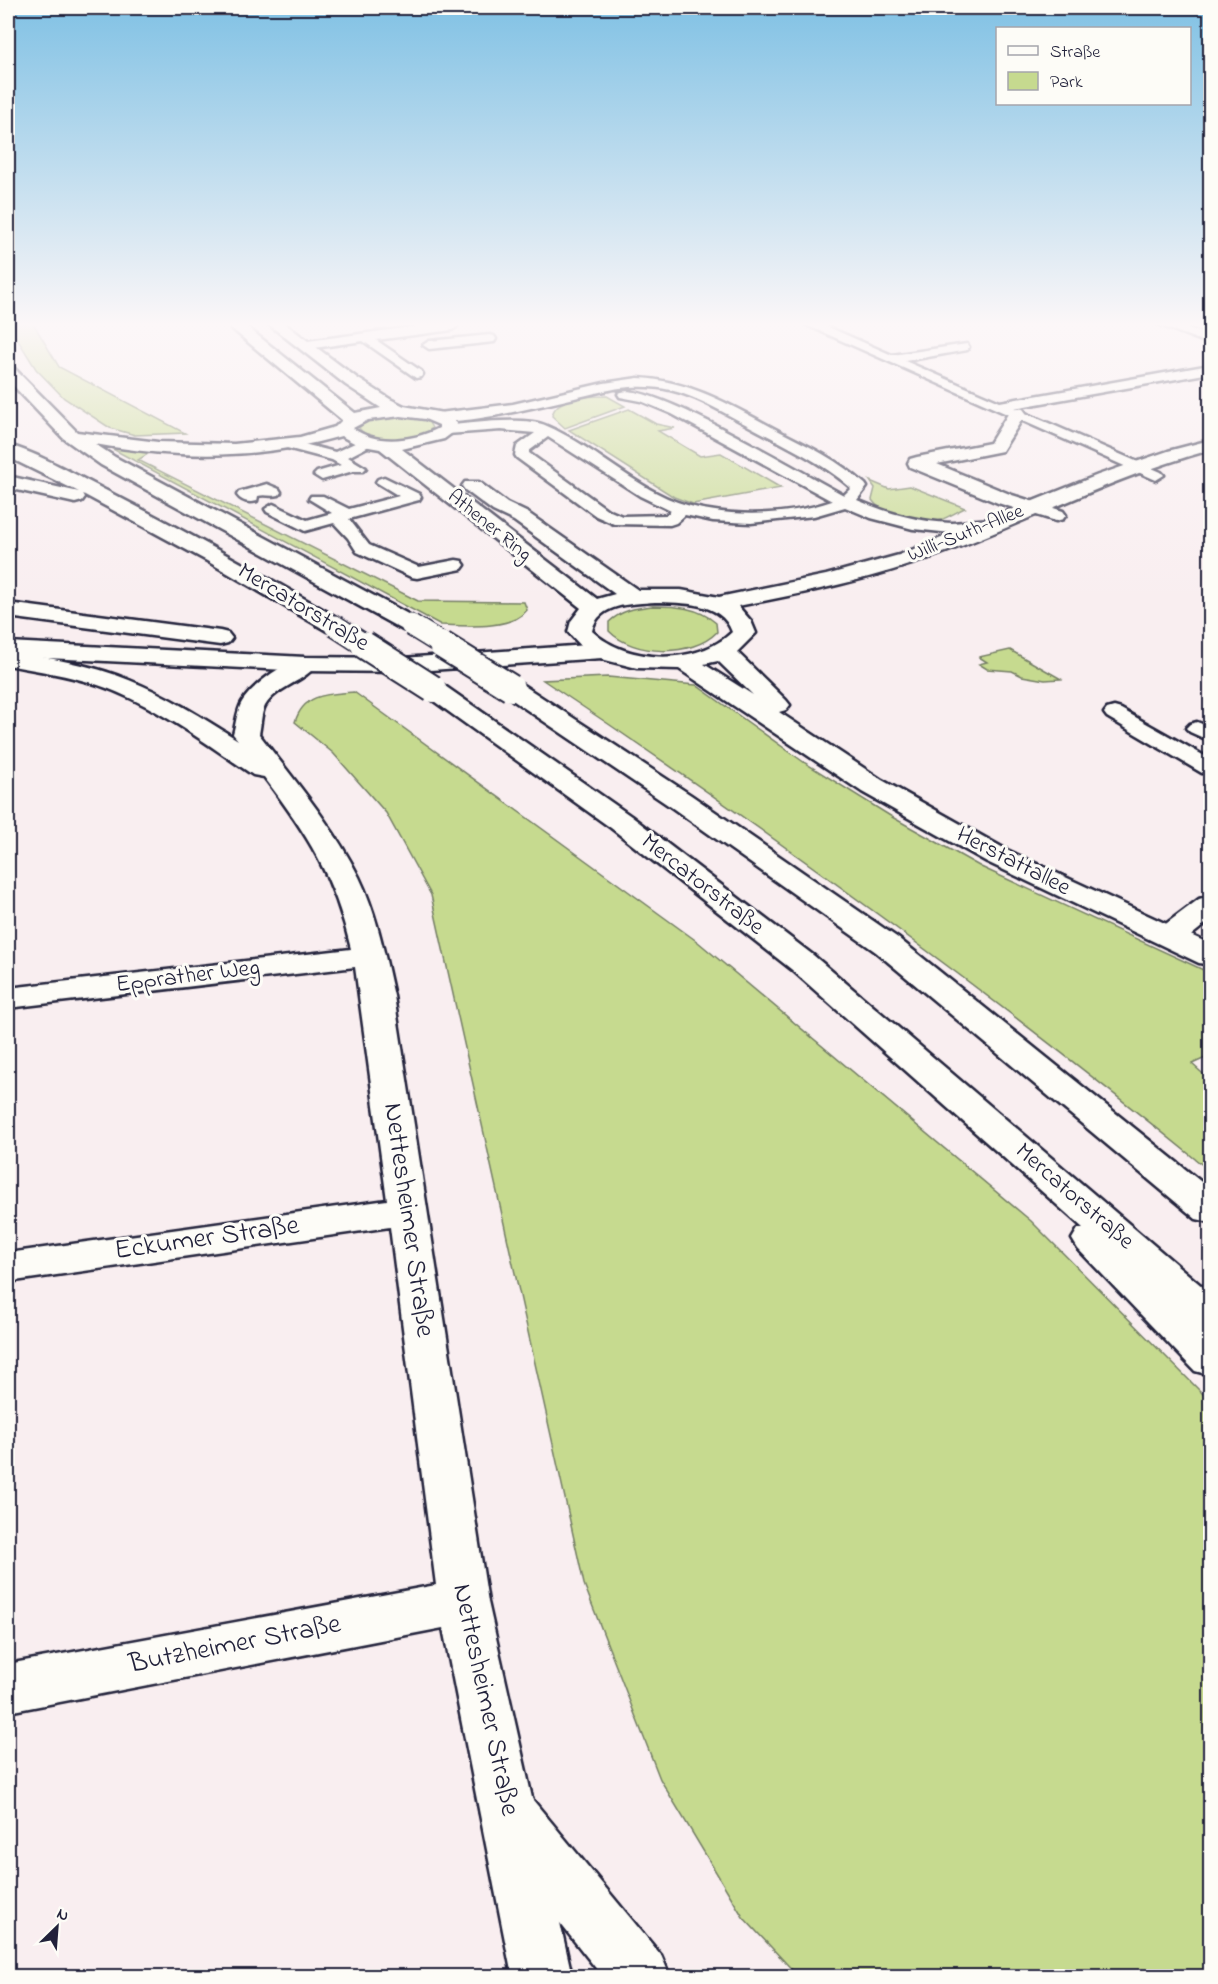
<svg xmlns="http://www.w3.org/2000/svg" width="1218" height="1984" font-family="'Indie Flower',sans-serif">
  <style>
    .green { fill: #c6da8f; stroke: #747e65; stroke-width: 1.5 }
    .lines { fill: none; stroke-linecap: round; stroke-linejoin: round }
    .lane-casing { stroke: #22223b; stroke-width: 5 }
    .street-casing { stroke: #22223b; stroke-width: 5 }
    .secondary-casing { stroke: #22223b; stroke-width: 5 }
    .highway-casing { stroke: #22223b; stroke-width: 5 }
    .lane { fill: #fdfcf7; fill-rule: evenodd }
    .street { fill: #fdfcf7; fill-rule: evenodd }
    .secondary { fill: #fdfcf7; fill-rule: evenodd }
    .highway { fill: #fdfcf7; fill-rule: evenodd }
    .secondary-bridge-far1-casing { stroke: #22223b; stroke-width: 24; stroke-linecap: butt }
    .secondary-bridge-casing { stroke: #22223b; stroke-width: 30; stroke-linecap: butt }
    .secondary-bridge-far1 { stroke: #fdfcf7; stroke-width: 21 }
    .secondary-bridge { stroke: #fdfcf7; stroke-width: 26 }
    .labels { text-anchor: middle; dominant-baseline: central; stroke-width: 6; stroke-linejoin: round; paint-order: stroke }
    .far-street-label { font-size: 20px; fill: #22223b; stroke: #fdfcf7 }
    .street-label { font-size: 24px; fill: #22223b; stroke: #fdfcf7 }
    .near-street-label { font-size: 28px; fill: #22223b; stroke: #fdfcf7 }
  </style>
  <rect width="100%" height="100%" fill="#f9eef0"/>
  <filter id="ink" filterUnits="userSpaceOnUse"><feTurbulence type="fractalNoise" baseFrequency=".0167" numOctaves="2"/><feDisplacementMap in="SourceGraphic" scale="12" xChannelSelector="R" yChannelSelector="G"/><feConvolveMatrix kernelMatrix="1 2 1 2 8 2 1 2 1" color-interpolation-filters="sRGB"/></filter>
  <g filter="url(#ink)">
    <g class="green">
      <path d="M33 323 59 367 185 433 135 435 110 428 64 398 36 369 8 324Z"/>
      <path d="M607 396 625 406 565 428 552 416C555 396 592 396 607 396Z"/>
      <path d="M629 409 656 424 675 428 658 431 700 456 721 453 781 488 693 504 674 497 569 430Z"/>
      <path d="M400 416 428 421 432 428C419 441 370 445 359 428 368 416 386 417 400 416Z"/>
      <path d="M109 447 151 452 138 460 418 601 524 602 527 610C512 630 465 626 441 625Z"/>
      <path d="M870 481 889 489 910 486 965 508C955 512 940 523 929 523 914 523 880 513 872 500L875 488Z"/>
      <path d="M652 606C676 606 698 607 716 623L717 632C692 658 633 656 609 631V622C622 610 635 608 652 606Z"/>
      <path d="M1010 650 1061 679 1045 680 1022 676 1012 671 987 669 979 664 987 662 979 657Z"/>
      <path d="M608 677 696 685 805 763 892 817 981 867 1210 973V1056L1192 1064 1210 1080V1171C996 997 773 833 543 680Z"/>
      <path d="M354 692 698 942 1031 1221 1210 1401V1976H798L743 1917 660 1779 584 1584 431 895 386 813 333 753 295 722C304 693 328 694 354 692Z"/>
    </g>
    <g class="lines">
      <g class="lane-casing">
        <g id="lane">
          <path d="M442 323H456L458 326 452 330 376 340 421 371 423 374 421 377 416 378 363 341 307 349 301 345 307 341Z"/>
          <path d="M802 323H819L892 355 967 344 969 347 967 350 905 361 1000 402 1210 365V373L1014 408 1161 472 1164 475 1156 480Z"/>
          <path d="M1154 323H1173L1210 336V344Z"/>
          <path d="M490 335 494 336 496 339 494 342 429 349 423 345 429 341Z"/>
          <path d="M638 378C690 380 734 407 779 431 809 446 839 461 865 484L867 487 857 500C887 513 919 522 952 523 965 523 993 514 1001 525L993 530 951 533 913 529 871 518 845 507 814 516 751 523 713 521 685 515 676 523 670 525 614 524 596 516 517 458 515 455 517 446 535 433 501 430 447 434 440 430 447 426C471 423 526 416 547 426 586 443 619 473 657 493 705 519 780 519 832 501L672 414 641 401 620 397 618 394C638 373 814 480 844 495L851 488C822 462 786 446 753 428 726 414 699 397 670 390 654 386 636 386 620 388 591 392 447 434 432 417L439 413 513 404 604 383ZM548 437 640 496 671 511 666 515 622 516 608 510 529 453V451Z"/>
          <path d="M366 438 373 442 371 445 348 457 366 468 363 471H353L322 480 314 475 317 472 341 465 332 460 283 447 281 444 288 440 335 452Z"/>
          <path d="M384 477 419 494 421 497 419 500 349 519 369 545 419 567 456 560 462 561 465 565 462 569 417 578 411 577 357 552 348 538 334 523 305 531 267 512 265 509 273 504 307 520 332 513 309 499 311 496H323L349 509 399 496 376 482 378 479Z"/>
          <path d="M267 484 279 489 281 492 279 495C271 497 265 494 258 496L257 501C249 503 242 502 237 495L239 492Z"/>
          <path d="M1114 707 1121 709 1210 759V774L1202 773 1107 717 1104 713 1107 709Z"/>
          <path d="M1197 722 1210 727V741L1190 732 1186 728 1190 724Z"/>
        </g>
      </g>
      <g class="street-casing">
        <g id="street">
          <path d="M1017 408 1023 409 1026 413 1002 451 937 464 1012 495 1063 511 1066 515 1063 519 1056 521 998 503 910 467 908 463 910 459 917 457 990 443 1011 409Z"/>
          <path d="M8 651C48 658 91 664 129 680 167 695 203 718 238 740L233 734C236 724 237 710 242 702 253 684 293 654 313 659L317 664C305 682 277 686 265 706 261 713 261 726 259 734 294 780 333 825 359 877 377 914 385 956 394 996L488 1602 572 1976H512L443 1628 8 1712V1664L436 1585 390 1227 8 1282V1253L387 1200 355 967 8 1008V988L351 949C334 876 308 835 264 777L253 775C204 742 154 704 98 685 68 675 38 671 8 665Z"/>
          <path d="M1210 896V920C1194 933 1181 948 1159 943L1154 936 1159 929 1199 899Z"/>
        </g>
      </g>
      <g class="secondary-casing">
        <g id="secondary">
          <path d="M225 323H242L355 413 381 408 346 385 267 323H284L357 378 390 399 404 406 443 413 457 423 456 430 444 439 402 449 597 599 615 594 514 521 493 511 465 490 462 486 465 482H479L507 503 528 513 638 590H681L719 597 826 575 899 555 1098 475 1168 451 1210 440V450C1115 476 1029 521 938 555 873 579 806 593 738 606L751 621 756 633 737 652 786 700 790 705 786 710 779 712 882 780 1007 850 1210 944V965L1199 963 987 862 862 792 679 669 637 668 605 660 585 650 568 632 571 621 581 608 380 449 358 445 341 436C257 460 180 459 95 444L115 457 419 620 422 625 419 630 411 632 403 630 101 465 63 438 8 380V366L14 368 77 432 158 442 234 444 300 437 335 427 342 420ZM401 416 425 419 439 425V428C415 441 375 446 353 428L368 420ZM655 602C682 603 721 601 732 632 697 666 627 664 592 631 598 603 632 604 655 602ZM718 661 753 695 704 664Z"/>
          <path d="M8 445C36 452 80 477 107 491 187 532 266 576 343 621L346 626 343 631 335 633 327 631 207 561 83 494 85 497 82 501 75 503 8 488V476L79 492 8 457Z"/>
          <path d="M511 681 520 683 691 795 898 938 1210 1189V1222L1196 1219 876 952 671 807 502 693 499 688 502 683Z"/>
          <path d="M433 682 442 684 631 816 813 955 1210 1293V1375L1195 1371 1078 1249 1072 1239 1078 1229 1083 1228 791 969 611 828 424 694 421 689 424 684Z"/>
          <path d="M508 1786 528 1794 661 1955 670 1976H602L488 1832 480 1813 488 1794Z"/>
        </g>
      </g>
      <g class="highway-casing">
        <g id="highway">
          <path d="M8 603 220 631 228 633 232 638 228 643 220 645 8 617Z"/>
          <path d="M8 642 305 657 402 658 602 644 610 646 614 651 610 656 602 658 402 672 305 671 8 656Z"/>
        </g>
      </g>
      <use href="#lane" class="lane"/>
      <use href="#street" class="street"/>
      <use href="#secondary" class="secondary"/>
      <use href="#highway" class="highway"/>
      <g class="secondary-bridge-far1-casing">
        <g id="secondary-bridge-far1">
          <path d="M411 625 445 646"/>
          <path d="M335 626 366 646"/>
        </g>
      </g>
      <g class="secondary-bridge-casing">
        <g id="secondary-bridge">
          <path d="M364 645 433 689"/>
          <path d="M442 645 511 688"/>
        </g>
      </g>
      <use href="#secondary-bridge-far1" class="secondary-bridge-far1"/>
      <use href="#secondary-bridge" class="secondary-bridge"/>
    </g>
  </g>
  <linearGradient id="sky" x2="0" y2="1"><stop stop-color="#80c1e4"/><stop offset="0.54" stop-color="#fcf7f8"/><stop offset="1" stop-color="#fcf7f8" stop-opacity="0"/></linearGradient>
  <rect width="1218" height="601" fill="url(#sky)"/>
  <g class="labels">
    <g class="far-street-label">
      <text transform="translate(489 526) rotate(39)">Athener Ring</text>
      <text transform="translate(966 534) rotate(-22)">Willi-Suth-Allee</text>
    </g>
    <g class="street-label">
      <text transform="translate(303 608) rotate(31)">Mercatorstraße</text>
      <text transform="translate(1013 862) rotate(27)">Herstattallee</text>
      <text transform="translate(702 885) rotate(38)">Mercatorstraße</text>
      <text transform="translate(188 977) rotate(-7)">Epprather Weg</text>
      <text transform="translate(1074 1197) rotate(41)">Mercatorstraße</text>
    </g>
    <g class="near-street-label">
      <text transform="translate(408 1220) rotate(82)">Nettesheimer Straße</text>
      <text transform="translate(207 1239) rotate(-8)">Eckumer Straße</text>
      <text transform="translate(235 1645) rotate(-11)">Butzheimer Straße</text>
      <text transform="translate(485 1700) rotate(78)">Nettesheimer Straße</text>
    </g>
  </g>
  <rect width="1218" height="1984" fill="none" stroke="#fdfcf7" stroke-width="30"/>
  <rect x="15" y="15" width="1188" height="1954" fill="none" stroke="#22223b" stroke-width="2" filter="url(#ink)"/>
  <rect x="996" y="27" width="195" height="78" fill="#fdfcf7" stroke="#a5a5ac" stroke-width="1.5"/>
  <rect x="1008" y="46" width="30" height="9" fill="#fdfcf7" stroke="#a5a5ac" stroke-width="1.5"/>
  <text x="1050" y="57" font-size="18" fill="#22223b">Straße</text>
  <rect x="1008" y="72" width="30" height="18" fill="#c6da8f" stroke="#a5a5ac" stroke-width="1.5"/>
  <text x="1050" y="87" font-size="18" fill="#22223b">Park</text>
  <g transform="translate(57 1927) rotate(25)" stroke="#fdfcf7" stroke-width="4.5" paint-order="stroke">
  <path d="M0-4.5L10 22L0 15L-10 22Z" fill="#22223b"/>
  <text y="-9" font-size="16" font-weight="bold" text-anchor="middle" fill="#22223b">N</text>
  </g>
</svg>
